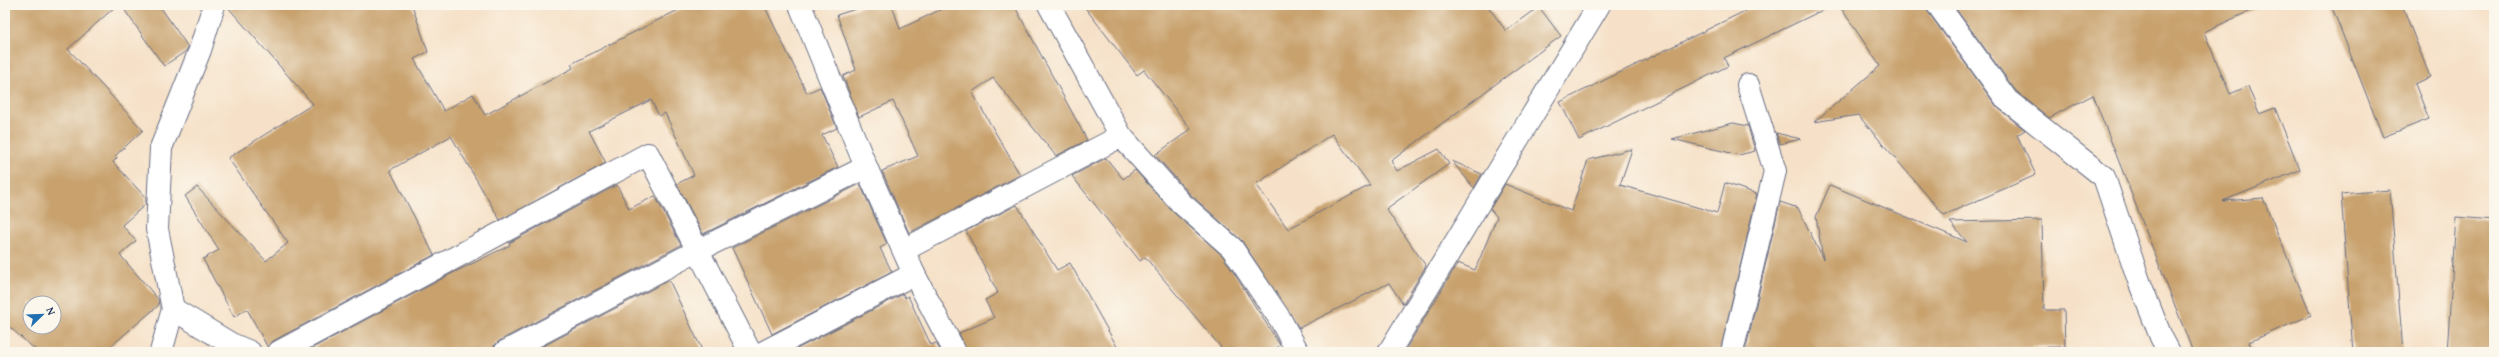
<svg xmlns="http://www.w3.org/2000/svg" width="2499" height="357" font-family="'Gentium Book Plus',serif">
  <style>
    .building { fill: #c8a16d; fill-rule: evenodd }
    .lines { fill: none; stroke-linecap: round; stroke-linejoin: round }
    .minor-casing { stroke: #686d83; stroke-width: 24 }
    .minor { stroke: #fff; stroke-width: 22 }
  </style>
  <rect width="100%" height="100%" fill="#fbf7ec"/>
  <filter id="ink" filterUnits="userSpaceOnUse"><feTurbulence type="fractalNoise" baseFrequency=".025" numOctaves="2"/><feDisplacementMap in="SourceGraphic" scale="8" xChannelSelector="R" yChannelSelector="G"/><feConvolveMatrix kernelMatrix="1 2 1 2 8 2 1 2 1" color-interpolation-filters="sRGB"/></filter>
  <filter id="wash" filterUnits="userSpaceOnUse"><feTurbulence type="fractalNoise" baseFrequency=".012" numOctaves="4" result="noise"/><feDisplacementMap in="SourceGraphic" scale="16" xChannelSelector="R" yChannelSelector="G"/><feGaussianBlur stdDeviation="0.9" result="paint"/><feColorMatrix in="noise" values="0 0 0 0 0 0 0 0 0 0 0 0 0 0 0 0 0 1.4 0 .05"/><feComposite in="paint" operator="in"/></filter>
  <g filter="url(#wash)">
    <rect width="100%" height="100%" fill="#f6e1c8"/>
    <g id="blocks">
      <g class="building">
        <path d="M5 5H117L68 49 143 130 115 156 117 158 113 162 146 198V204L122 225 136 241 120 255 158 299 159 305 104 352H38L5 323ZM30 303H54V327H30Z"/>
        <path d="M121 5H159L188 47 186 51 164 66Z"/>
        <path d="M226 5H412L428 52 414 59 444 111 473 94 485 115 573 68 571 64 688 5H764L807 93 820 87 837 128 822 135 838 167 703 234 677 184 694 175 665 113 659 116 651 100 589 131 606 163 500 220 451 136 390 170 434 255 273 341 268 348 247 309 234 317 203 259 219 250 185 196 197 187 266 261 288 243 228 158 313 104Z"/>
        <path d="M868 5H892L900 29 950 5H1014L1087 140 1056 156 993 78 972 92 1020 175 909 233 882 171 918 156 893 101 859 117 843 76 856 70 837 15Z"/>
        <path d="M1083 5H1487L1506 31 1539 7 1561 36 1391 161 1397 171 1439 149 1449 164 1386 209 1426 266 1403 304 1389 283 1299 328 1242 241 1190 194 1155 155 1191 129 1144 70 1137 75ZM1332 134 1370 185 1288 229 1256 184Z"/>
        <path d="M1757 5H1833L1724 58 1728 66 1579 140 1560 102Z"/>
        <path d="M1839 5H1926L1928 12 1997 107 2025 130 2017 135 2036 175 1944 215 1858 115 1814 122 1880 66Z"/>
        <path d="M1953 5H2263L2204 32 2230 94 2248 86 2259 114 2275 108 2300 170 2223 201 2263 198 2311 315 2249 342 2253 352H2193L2093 95 2049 118 2016 91Z"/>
        <path d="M2331 5H2402L2430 77 2415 84 2429 119 2383 137Z"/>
        <path d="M1733 123 1748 126 1755 151 1739 155 1672 139Z"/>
        <path d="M1776 133 1801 139 1780 144Z"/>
        <path d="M1632 149 1620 185 1717 213 1725 183 1757 194 1720 352H1404L1458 263 1475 270 1497 217 1490 209 1505 184 1571 211 1588 160Z"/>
        <path d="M1106 158 1123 179 1135 170 1173 212 1223 256 1280 345 1272 352H1225L1145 257 1140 261 1072 176Z"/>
        <path d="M1452 161 1482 174 1474 188Z"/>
        <path d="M860 184 887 244 880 248 892 272 772 334 732 248Z"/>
        <path d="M617 185 629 209 655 196 681 245 499 341 494 346 493 352H305L449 275 510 245 509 243Z"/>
        <path d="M1830 185 1967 242 1950 222 2042 220 2044 310H2064L2065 347 1984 348 1983 352H1745L1780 202 1798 208 1823 259 1816 217Z"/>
        <path d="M2390 190 2403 352H2353L2341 194Z"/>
        <path d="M1017 205 1057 270 1070 263 1120 352H967L959 333 994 318 985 300 998 293 966 231Z"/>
        <path d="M2456 217 2494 220V352H2447Z"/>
        <path d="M669 280 703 352H532Z"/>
        <path d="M903 294 905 298 908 296 931 345 936 343 941 352H791Z"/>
      </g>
    </g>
  </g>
  <g filter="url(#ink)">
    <use href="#blocks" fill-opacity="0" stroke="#686d83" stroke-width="1"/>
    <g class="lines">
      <g class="minor-casing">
        <g id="minor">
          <path d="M800 5 866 167 914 274 955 352"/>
          <path d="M1049 5 1121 136 1181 203 1232 248 1280 319 1298 352"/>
          <path d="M1938 5 2007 100 2104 177 2139 281 2161 337 2169 352"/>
          <path d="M904 250 1121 136"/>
          <path d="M173 309 231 344 250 352"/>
          <path d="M161 352 173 309 157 229 161 148 200 50 214 5"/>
          <path d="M279 352 648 154 750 352"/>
          <path d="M505 352 699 250 866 167"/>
          <path d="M764 352 914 274"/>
          <path d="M1389 352 1599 5"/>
          <path d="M1732 352 1775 171 1748 85"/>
        </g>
      </g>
      <use href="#minor" class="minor"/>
    </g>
  </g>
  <rect width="2499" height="357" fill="none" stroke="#fbf7ec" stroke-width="20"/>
  <g transform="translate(42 315) rotate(67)"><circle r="19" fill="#fbf7ec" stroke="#a1a7b3"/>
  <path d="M0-3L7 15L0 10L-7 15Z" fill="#1f6fb2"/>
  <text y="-6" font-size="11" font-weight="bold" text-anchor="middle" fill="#1b2f5e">N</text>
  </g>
</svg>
